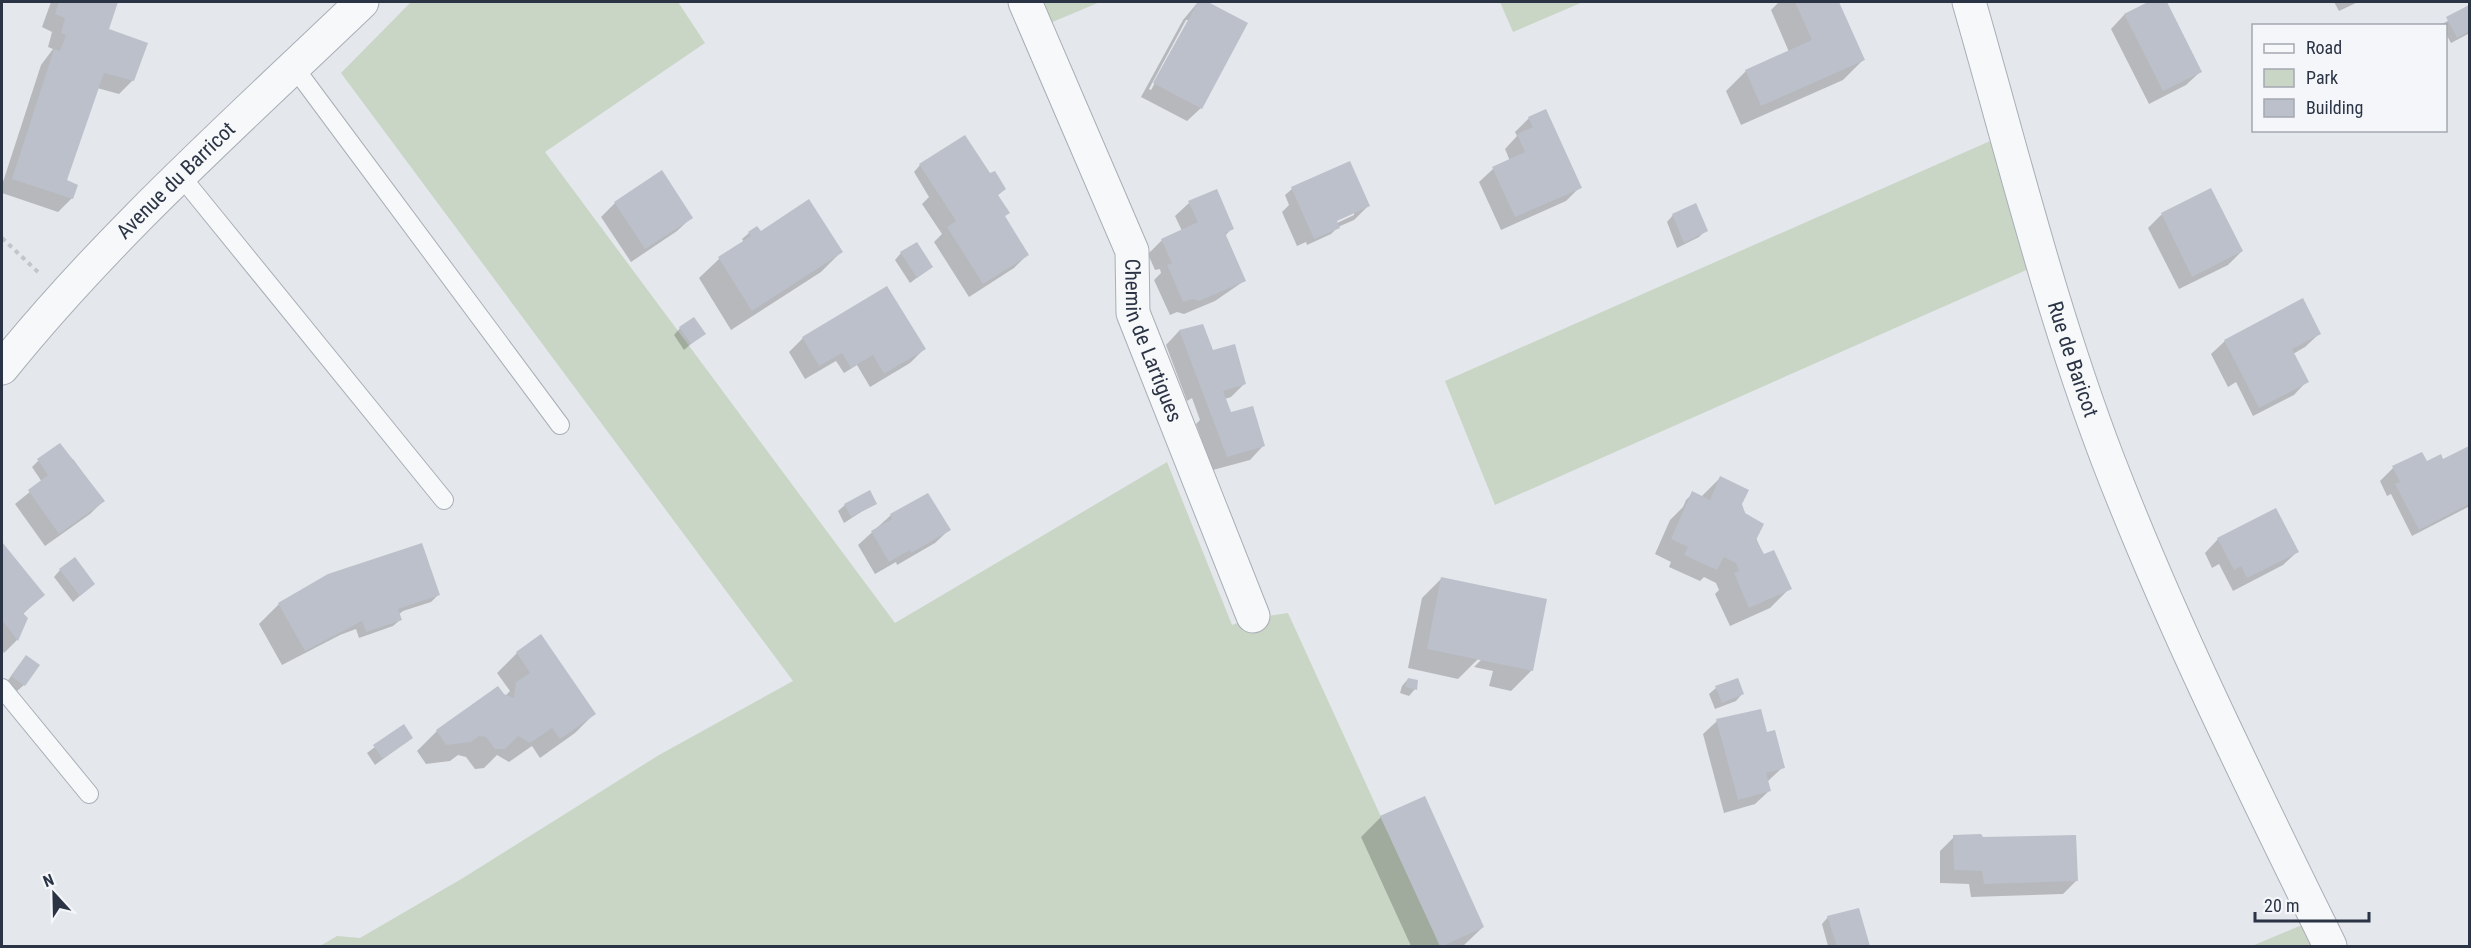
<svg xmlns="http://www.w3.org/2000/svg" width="2471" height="948" font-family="'Roboto Condensed',sans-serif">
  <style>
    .green { fill: #c9d6c5 }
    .shadow { fill: #0003; fill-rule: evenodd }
    .building { fill: #bbc0ca }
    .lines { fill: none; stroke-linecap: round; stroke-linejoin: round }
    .lane-casing { stroke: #a9aeb7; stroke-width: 20 }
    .street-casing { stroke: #a9aeb7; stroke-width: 35 }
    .path { stroke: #c2c5cb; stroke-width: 4; stroke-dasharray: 4.5 4.5; stroke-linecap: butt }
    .lane { stroke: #f7f8fa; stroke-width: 18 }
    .street { stroke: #f7f8fa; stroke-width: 33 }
    .labels { text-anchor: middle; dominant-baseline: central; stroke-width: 6; stroke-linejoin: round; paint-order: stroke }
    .street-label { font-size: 21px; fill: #2b3445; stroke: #f4f6f9 }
  </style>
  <rect width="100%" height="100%" fill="#e4e7ec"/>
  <g class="green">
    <path d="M411 2H678L705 43 545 152 895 623 1167 462 1232 625 1248 619 1288 613 1440 946H320L337 936 360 938 463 878 659 755 793 681 341 73Z"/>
    <path d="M1035 2H1100L1043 26Z"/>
    <path d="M1500 2H1583L1513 32Z"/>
    <path d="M1997 138 2031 268 1495 505 1445 381Z"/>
    <path d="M2318 921 2330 946H2252L2297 927Z"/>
  </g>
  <g class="shadow">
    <path d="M51 2H117L107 30 133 80 119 94 97 88 65 181 72 198 58 212 2 193V185L41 65 53 49 48 47 52 32 42 27Z"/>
    <path d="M1198 2H1205L1246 24 1201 108 1187 121 1141 97 1183 20ZM1186 20H1189L1151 90 1149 89Z"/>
    <path d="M1779 2H1837L1863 60 1843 80 1741 125 1726 91 1746 71 1789 52 1771 10Z"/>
    <path d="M2151 2H2165L2200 72 2186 85 2149 104 2111 29 2124 15Z"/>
    <path d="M2334 2H2358L2339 11Z"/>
    <path d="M2470 7V33L2451 43 2446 34V26L2441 25Z"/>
    <path d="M1529 118 1580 187 1566 201 1501 230 1479 182 1493 169 1510 161 1505 149 1517 136 1515 132Z"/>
    <path d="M1349 163 1368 206 1354 220 1338 227 1331 234 1307 245 1306 242 1297 246 1282 212 1289 205 1285 195 1292 189ZM1354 212V215L1335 224V220Z"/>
    <path d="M920 165 989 175 1004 189 997 196 1003 217 1027 255 1014 268 969 297 934 242 942 234 922 204 929 197 914 172Z"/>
    <path d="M2210 190 2242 251 2228 265 2179 289 2148 228 2161 215Z"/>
    <path d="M615 203 691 218 677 231 631 262 601 217Z"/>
    <path d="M1189 203 1232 228 1225 236 1244 281 1215 301 1184 314 1177 312 1170 315 1154 280 1161 273 1160 269 1155 270 1148 254 1162 240 1182 231 1175 216Z"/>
    <path d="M1673 215 1706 230 1699 237 1677 248 1667 222Z"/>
    <path d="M749 233 841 252 821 272 731 330 699 278 719 259 744 242 742 239Z"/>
    <path d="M901 253 931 267 910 283 895 260Z"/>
    <path d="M887 288 924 349 910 363 870 387 857 365 844 373 836 361 805 379 789 352 803 338Z"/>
    <path d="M1202 326 1212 352 1245 383 1231 397 1225 399 1230 414 1263 446 1250 460 1213 470 1196 424 1200 420 1192 398 1187 401 1166 345 1179 331Z"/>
    <path d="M680 328 704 333 684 350 674 335Z"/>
    <path d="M2319 334 2305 347 2293 354 2307 381 2294 395 2253 416 2236 382 2228 387 2211 354 2225 341Z"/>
    <path d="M2470 447V506L2412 536 2391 494 2387 496 2380 481 2393 468 2443 461Z"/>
    <path d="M73 459 103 501 90 514 45 546 15 504 42 482 32 467 38 461 65 465Z"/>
    <path d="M1720 478 1741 504 1764 556 1790 588 1770 608 1730 626 1715 594 1719 590 1716 583 1704 577 1700 581 1669 567 1671 562 1655 554 1670 520 1683 507 1686 500 1693 493 1701 497Z"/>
    <path d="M875 503 844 523 838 511 845 505Z"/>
    <path d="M891 515 949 530 935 543 897 565 896 562 875 574 858 545Z"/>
    <path d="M2218 539 2297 552 2283 565 2233 591 2219 564 2212 568 2205 553Z"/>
    <path d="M2 544 43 595 23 614 26 619 17 640 4 653 2 650Z"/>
    <path d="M60 570 93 584 73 602 54 577Z"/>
    <path d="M329 575 438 595 431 602 403 611 398 615 400 620 393 626 359 638 356 629 340 635 282 665 259 624 279 604Z"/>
    <path d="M1441 579 1545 600 1531 671 1511 691 1489 686 1493 671 1474 667 1483 658 1481 656 1458 679 1408 668 1422 598Z"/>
    <path d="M517 653 594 714 575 733 540 758 532 746 509 762 497 755 484 768 475 769 466 757 458 755 450 761 426 764 417 751 437 731 504 697 510 691 497 673Z"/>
    <path d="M20 664 24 685 17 691 6 683Z"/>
    <path d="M1408 679 1415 689 1409 696 1400 693 1402 686Z"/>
    <path d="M1737 680 1742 694 1736 701 1715 709 1709 694 1716 688Z"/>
    <path d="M1717 721 1765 733 1783 767 1767 782 1769 791 1755 804 1724 813 1703 734Z"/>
    <path d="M403 726 411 738 375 765 367 753Z"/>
    <path d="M1381 817 1483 927 1463 946H1411L1361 837Z"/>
    <path d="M1954 837 2077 880 2063 894 1971 897 1969 884 1940 883V851Z"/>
    <path d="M1858 910 1868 946H1828L1822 924 1828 917Z"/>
  </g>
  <g class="building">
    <path d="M59 2H118L109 29 148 43 134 81 104 73 67 180 78 185 73 199 12 179 54 49 60 51 66 35 61 33 65 18 55 14Z"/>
    <path d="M1198 2H1208L1248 23 1202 109 1153 83Z"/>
    <path d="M1795 2H1839L1865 60 1761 106 1745 70 1812 40Z"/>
    <path d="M2148 2H2167L2202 72 2163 91 2124 14Z"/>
    <path d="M2469 5V31L2457 38 2446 17Z"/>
    <path d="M1546 109 1582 188 1515 217 1492 167 1525 152 1517 134 1533 127 1528 117Z"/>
    <path d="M965 135 990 173 995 171 1006 189 998 195 1010 213 1005 216 1029 255 983 284 947 227 956 221 919 164Z"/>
    <path d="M1350 161 1370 206 1337 221 1340 228 1314 239 1291 187Z"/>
    <path d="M662 170 693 218 645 249 614 202Z"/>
    <path d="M2211 188 2243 251 2192 277 2161 213Z"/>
    <path d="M1217 189 1234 229 1225 233 1246 281 1199 301 1192 299 1183 302 1167 265 1172 263 1161 239 1198 222 1188 201Z"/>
    <path d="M809 199 843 252 752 311 718 257 751 236 748 232 757 226 761 231Z"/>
    <path d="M1696 203 1708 231 1684 243 1672 214Z"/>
    <path d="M917 242 933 267 917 278 900 252Z"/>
    <path d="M887 286 926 349 884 374 873 355 851 368 842 353 819 366 802 337Z"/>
    <path d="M2303 298 2321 334 2292 349 2309 382 2259 408 2224 340Z"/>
    <path d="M694 317 706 334 691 344 679 327Z"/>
    <path d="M1203 324 1213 350 1235 344 1246 384 1223 391 1231 412 1253 406 1265 446 1227 457 1179 330Z"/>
    <path d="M60 443 105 501 59 534 28 490 48 475 37 459Z"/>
    <path d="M2469 446V504L2419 530 2395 484 2400 482 2392 466 2422 452 2427 461 2441 454 2443 459Z"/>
    <path d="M1720 476 1749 490 1742 504 1745 513 1764 524 1756 540 1764 554 1774 550 1792 589 1749 608 1734 573 1739 571 1736 563 1724 557 1717 570 1684 555 1688 547 1671 539 1692 491 1710 500Z"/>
    <path d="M870 490 877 504 851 517 844 504Z"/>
    <path d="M928 493 951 530 911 553 910 550 889 562 871 531 892 519 890 514Z"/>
    <path d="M2276 508 2299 552 2247 578 2241 566 2234 570 2217 538Z"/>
    <path d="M2 542 45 595 23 613 28 618 18 641 2 620Z"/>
    <path d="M422 543 440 595 398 609 402 620 366 632 362 621 305 651 278 603 328 574Z"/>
    <path d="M75 557 95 584 80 596 59 569Z"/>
    <path d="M1441 577 1547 599 1533 671 1427 649Z"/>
    <path d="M541 634 596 714 560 739 552 728 530 743 518 736 505 749H495L486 737 479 736 471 742 446 745 436 730 498 686 504 694 514 698 516 682 530 673 516 652Z"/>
    <path d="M26 655 40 665 25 686 11 676Z"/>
    <path d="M1408 678 1418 680 1417 690 1405 687Z"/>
    <path d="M1738 678 1744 694 1722 703 1715 686Z"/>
    <path d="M1761 709 1767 732 1775 730 1785 768 1766 773 1771 791 1738 800 1716 719Z"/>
    <path d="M404 724 413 738 383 759 373 745Z"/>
    <path d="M1425 796 1484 927 1443 946H1440L1380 816Z"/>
    <path d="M1981 834 1983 837 2076 835 2078 881 1984 884 1982 871 1954 870 1953 835Z"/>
    <path d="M1859 908 1870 946H1837L1827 916Z"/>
  </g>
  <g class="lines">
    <g class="lane-casing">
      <g id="lane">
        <path d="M294 67 560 425"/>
        <path d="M180 175 444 500"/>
        <path d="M2 688 89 794"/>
      </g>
    </g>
    <g class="street-casing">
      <g id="street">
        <path id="s1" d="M1025 2 1132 251 1133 313 1253 616"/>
        <path id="s2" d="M1969 2C2013 155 2051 311 2108 460 2172 626 2252 787 2330 946"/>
        <path id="s3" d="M2 368C109 235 239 120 362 2"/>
      </g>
    </g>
    <path class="path" d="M2 238 38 272"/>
    <use href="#lane" class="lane"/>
    <use href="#street" class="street"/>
  </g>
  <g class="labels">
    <g class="street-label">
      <text stroke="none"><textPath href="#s3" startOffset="256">Avenue du Barricot</textPath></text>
      <text stroke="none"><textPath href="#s1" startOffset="364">Chemin de Lartigues</textPath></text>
      <text stroke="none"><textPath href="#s2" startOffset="372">Rue de Baricot</textPath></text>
    </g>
  </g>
  <rect width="2471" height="948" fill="none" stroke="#2b3445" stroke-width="6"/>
  <rect x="2252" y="24" width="195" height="108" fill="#f4f6f9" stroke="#a4a8b1" stroke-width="1.5"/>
  <rect x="2264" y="44" width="30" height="9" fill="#f7f8fa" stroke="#a4a8b1" stroke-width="1.5"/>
  <text x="2306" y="54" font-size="18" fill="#2b3445">Road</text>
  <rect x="2264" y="69" width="30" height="18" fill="#c9d6c5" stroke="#a4a8b1" stroke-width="1.5"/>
  <text x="2306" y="84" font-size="18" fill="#2b3445">Park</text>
  <rect x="2264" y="99" width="30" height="18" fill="#bbc0ca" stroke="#a4a8b1" stroke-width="1.5"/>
  <text x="2306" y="114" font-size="18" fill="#2b3445">Building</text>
  <g transform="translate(54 894) rotate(338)" stroke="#f4f6f9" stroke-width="4.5" paint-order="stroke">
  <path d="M0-4.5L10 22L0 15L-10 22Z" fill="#2b3445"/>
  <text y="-9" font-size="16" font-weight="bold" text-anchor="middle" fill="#2b3445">N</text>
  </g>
  <path d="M2255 912v9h114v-9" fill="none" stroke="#2b3445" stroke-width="3"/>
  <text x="2264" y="912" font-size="18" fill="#2b3445" stroke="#f4f6f9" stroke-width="4.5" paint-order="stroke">20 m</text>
</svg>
